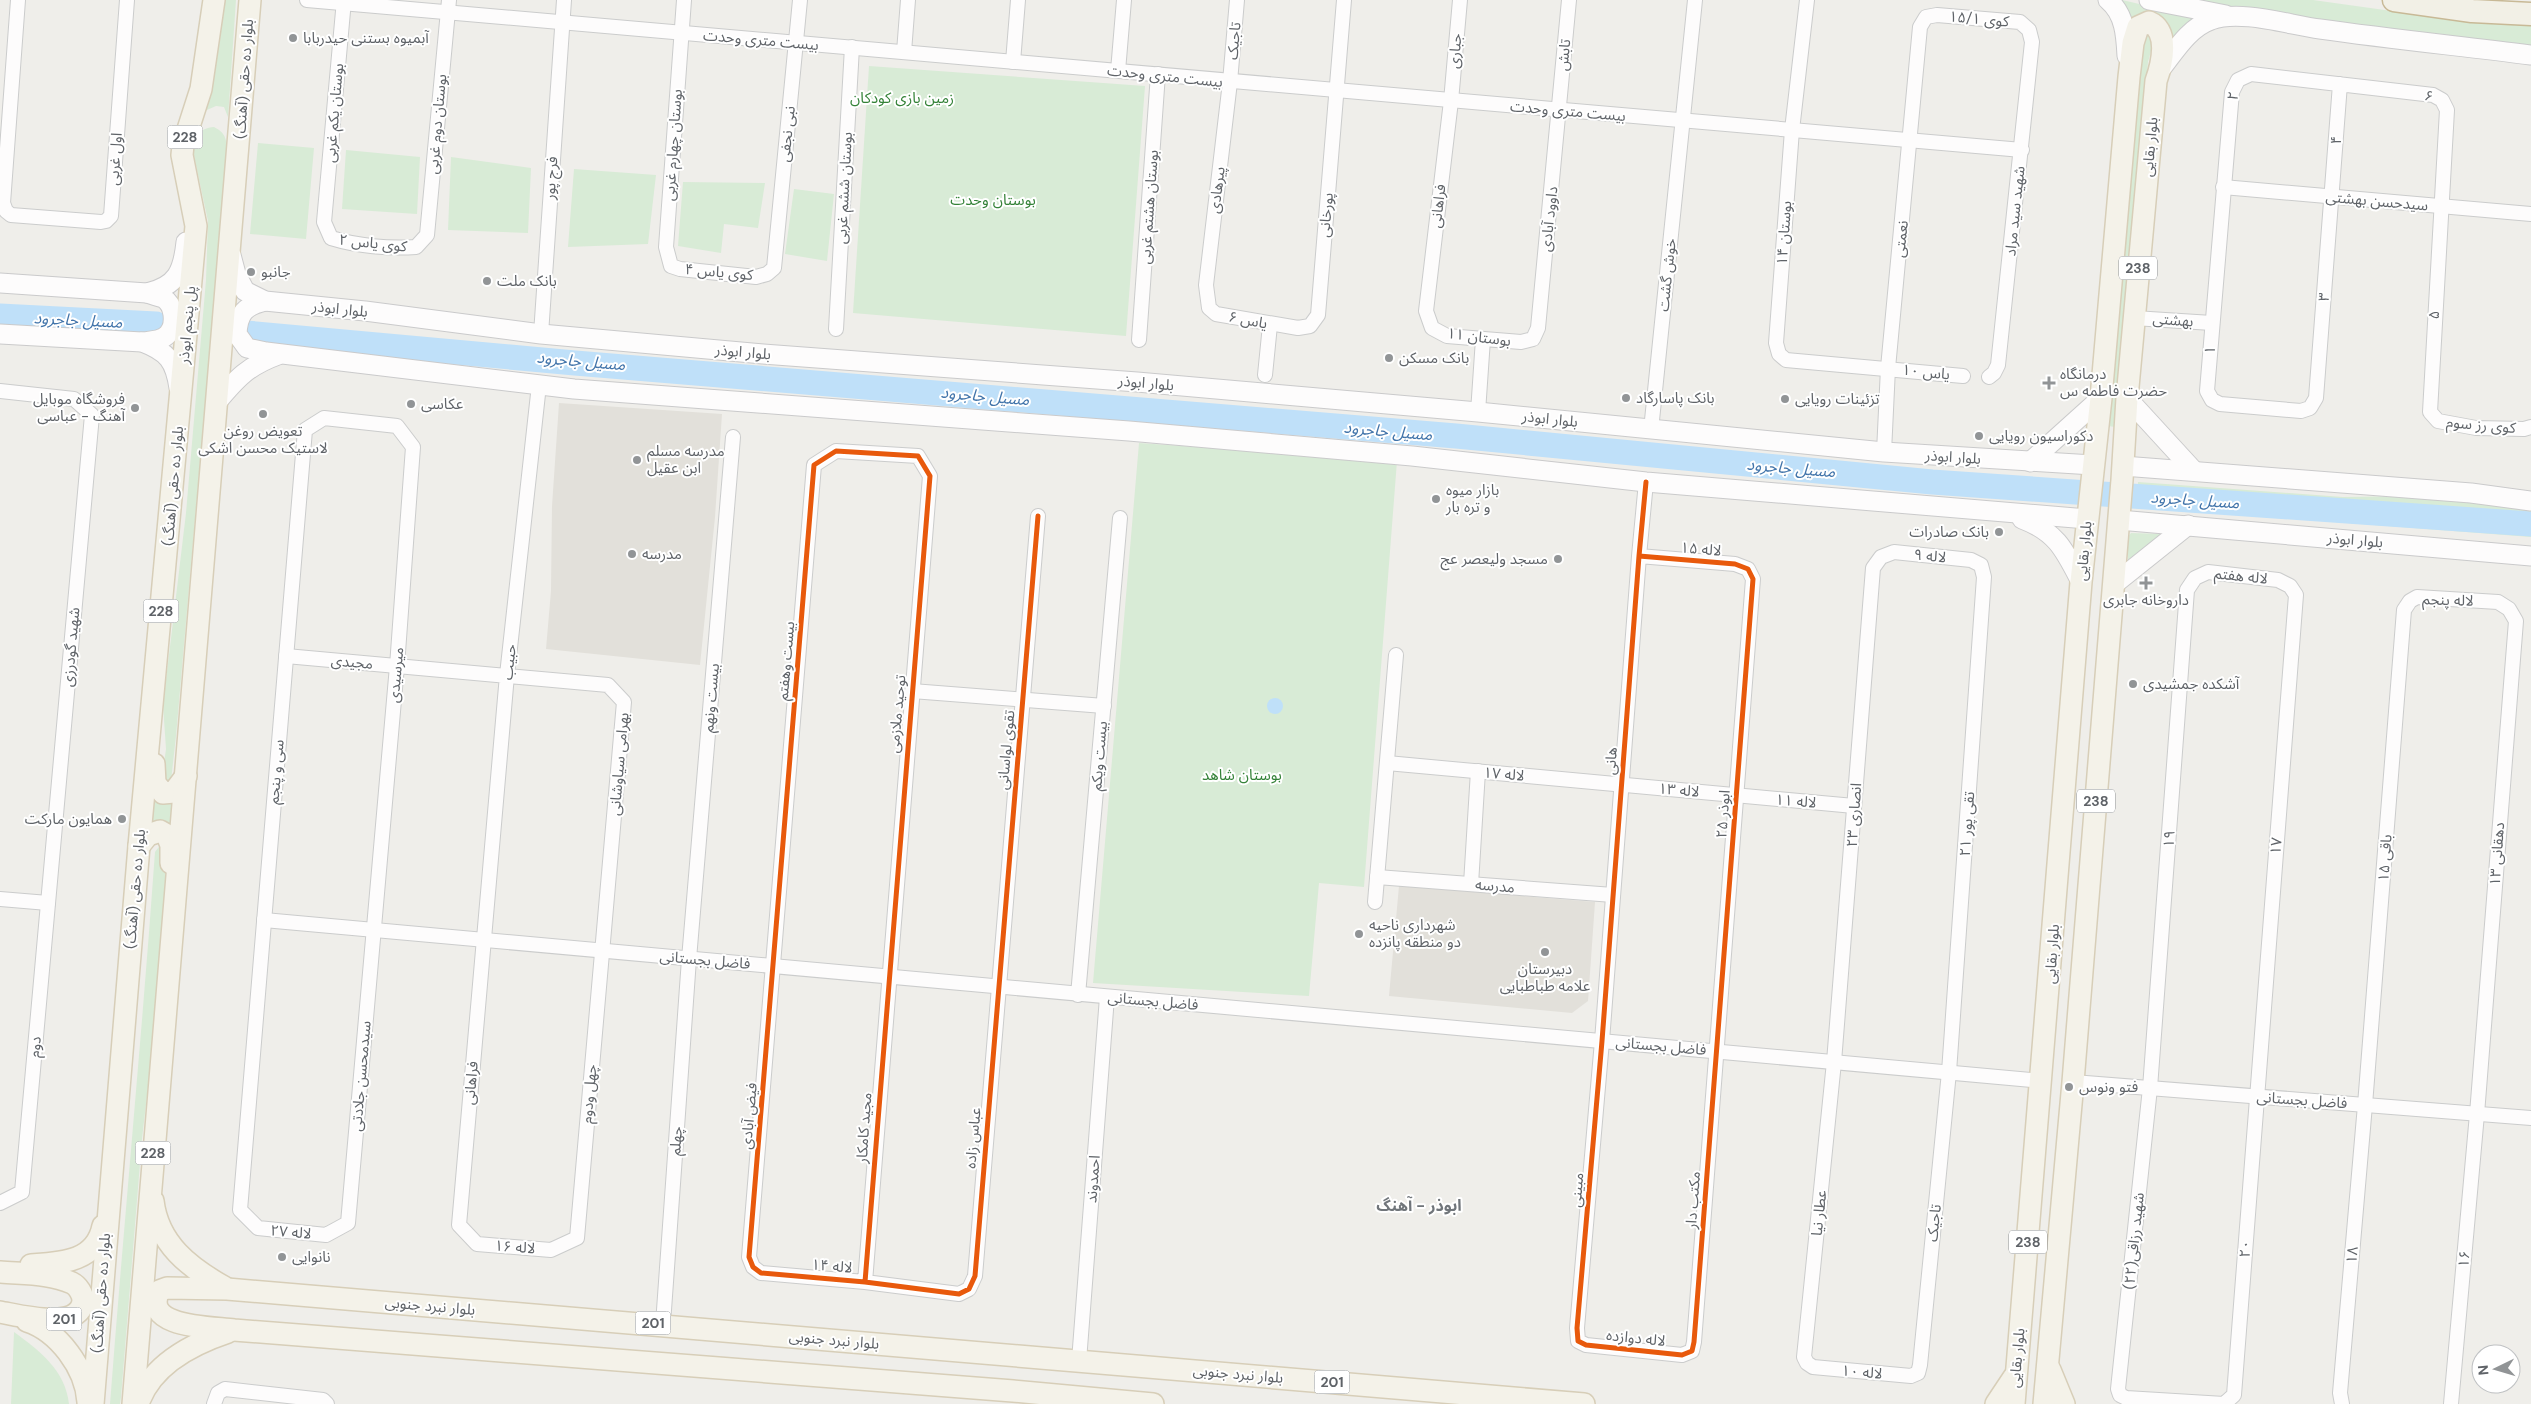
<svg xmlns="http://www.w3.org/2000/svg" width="2531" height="1404" font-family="'DM Sans','Noto Sans Arabic',sans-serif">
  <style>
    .education { fill: #e2e0da }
    .green { fill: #d8ebd6 }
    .water { fill: #bfe0f9 }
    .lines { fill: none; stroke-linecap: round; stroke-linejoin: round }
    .river { stroke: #bfe0f9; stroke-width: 25 }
    .minor-casing { stroke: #cbcccc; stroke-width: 16 }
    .secondary-casing { stroke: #cacacb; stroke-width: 21 }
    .primary-casing { stroke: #d7ceb8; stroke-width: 24 }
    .trunk-casing { stroke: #c8b996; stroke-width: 25 }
    .minor { stroke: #fdfcfc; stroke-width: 14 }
    .secondary { stroke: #fdfcfc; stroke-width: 19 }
    .primary { stroke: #f4f2e9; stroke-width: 21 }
    .trunk { stroke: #f2f0e6; stroke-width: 22 }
    .cycleway-casing { stroke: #fff; stroke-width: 8 }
    .cycleway { stroke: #e8590c; stroke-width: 5 }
    .poi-dot { fill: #919496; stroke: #fff; stroke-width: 2 }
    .labels { text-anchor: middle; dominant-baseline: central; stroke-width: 4; stroke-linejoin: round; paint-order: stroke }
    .shield { fill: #fff; stroke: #8f9295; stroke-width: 1 }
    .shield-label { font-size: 14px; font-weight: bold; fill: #5f6368 }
    .street-label { font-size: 15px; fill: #5f6368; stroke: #fff }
    .poi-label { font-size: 15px; fill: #5f6368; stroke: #fff; text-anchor: start }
    .park-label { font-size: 15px; fill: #348238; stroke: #fff }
    .water-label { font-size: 16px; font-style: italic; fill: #4174aa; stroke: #fff }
    .neighbourhood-label { font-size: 16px; font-weight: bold; fill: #70757a; stroke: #fff }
  </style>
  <rect width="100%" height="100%" fill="#efeeea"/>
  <g class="education">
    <path d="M559 403 722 414 715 517 700 665 546 649 551 591 552 506Z"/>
    <path d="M1399 886 1595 902 1588 1001 1572 1013 1389 996Z"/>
  </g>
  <g class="green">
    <path d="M223 0H236L228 117 224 107 216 106 200 113Z"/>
    <path d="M2115 0H2122L2200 18 2169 51 2167 34 2130 28Z"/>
    <path d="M2178 0H2313L2456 20 2531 25V48L2427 38Z"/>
    <path d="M2150 30 2153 44 2148 62 2115 427 2108 426 2129 204 2140 57 2142 40Z"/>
    <path d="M869 66 1145 86 1126 336 853 313Z"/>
    <path d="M214 127C226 133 227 140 227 153L176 736 171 781 165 783 162 778 166 749 163 705 186 513 206 280 208 221 193 151C194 137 199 128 214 127Z"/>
    <path d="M258 143 314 148 306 239 250 234Z"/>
    <path d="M346 150 420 157 417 214 342 209Z"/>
    <path d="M451 157 531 168 528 233 448 230Z"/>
    <path d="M574 169 656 175 648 244 568 247Z"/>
    <path d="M683 182 765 183 758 228 724 224 721 253 678 246Z"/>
    <path d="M794 189 834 194 827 261 785 254Z"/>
    <path d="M1139 443 1397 461 1364 887 1319 883 1309 996 1093 983Z"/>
    <path d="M2138 482 2343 497 2414 496 2531 509V537L2137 507Z"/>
    <path d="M2131 533 2163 534 2128 565V537Z"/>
    <path d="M149 793 156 801 164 804 178 797 172 825 163 822 146 830Z"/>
    <path d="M161 844 166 853 164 907 151 1060 142 1139 121 1397 120 1404H110C124 1220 142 1036 155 852Z"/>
    <path d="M14 1332C40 1351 65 1370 69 1404H11Z"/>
  </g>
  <circle class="water" cx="1275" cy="706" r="8"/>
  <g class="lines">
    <g class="river">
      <path d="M0 316 156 324"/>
      <path d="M246 333 575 363 1456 436 1932 482 2531 524"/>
    </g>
    <g class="minor-casing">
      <g id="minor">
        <path d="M18 0 3 203 6 211 11 215 101 222 106 221 111 216 127 0"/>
        <path d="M307 0 2022 150"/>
        <path d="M344 0 324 222 331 238C357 246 389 249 416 247L427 235 449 0"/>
        <path d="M684 0 666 247 671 266 680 269 756 277 767 274 774 268 800 0"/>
        <path d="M1237 0 1230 82 1206 285 1209 308 1216 314 1298 328 1310 326 1318 315 1344 0"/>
        <path d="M1460 0 1451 101 1426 311 1432 328 1447 336 1521 342 1533 339 1538 328 1569 0"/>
        <path d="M1807 0 1792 130 1776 343 1779 354 1786 360 1963 376"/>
        <path d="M904 52 908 0"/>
        <path d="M1013 62 1018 0"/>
        <path d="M1118 71 1124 0"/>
        <path d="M2340 84 2316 398 2310 408 2301 411 2220 404 2212 400 2207 391 2232 92 2238 80 2251 74 2433 95 2442 100 2447 110 2430 412 2438 421 2476 428 2524 429 2531 427"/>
        <path d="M2223 187 2531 214"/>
        <path d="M2134 318 2212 323"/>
        <path d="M836 329 852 47"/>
        <path d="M541 334 564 0"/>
        <path d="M1139 340 1158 74"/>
        <path d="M1265 375 1270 325"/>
        <path d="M0 391 74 399 92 415 22 1192 0 1203"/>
        <path d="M1478 412 1483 339"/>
        <path d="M324 418 397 426 413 447 397 666 348 1223 326 1235 258 1228 240 1210 305 430Z"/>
        <path d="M1651 430 1695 0"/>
        <path d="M1884 452 1888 368 1920 27 1926 17 1937 15 2020 22 2029 30 2032 42 1998 365 1994 373 1989 377"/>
        <path d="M1894 552 1971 560 1981 565 1984 577 1949 1072 1920 1365 1918 1373 1911 1376 1813 1367 1807 1363 1804 1357 1834 1062 1873 568 1881 557Z"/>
        <path d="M1639 556 1735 564 1748 569 1753 579 1694 1342 1692 1351 1682 1355 1586 1345 1578 1341 1577 1328 1602 1041 1639 556 1646 482"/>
        <path d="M2208 572 2278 580 2290 586 2296 595 2234 1395 2224 1404 2126 1398 2120 1395 2118 1389 2150 1088 2187 590 2195 578Z"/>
        <path d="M286 656 608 685 624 702 577 1238 551 1250 477 1244 459 1225 507 675 539 385"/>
        <path d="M912 691 1104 706"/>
        <path d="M1387 763 1854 806"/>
        <path d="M1377 877 1613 895"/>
        <path d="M1471 884 1478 771"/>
        <path d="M0 899 48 903"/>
        <path d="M1375 902 1396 655"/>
        <path d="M264 920 2042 1081"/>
        <path d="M1078 995 1120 518"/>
        <path d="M2073 1082 2531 1118"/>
        <path d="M865 1282 930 476 918 456 836 451 814 465 749 1257 753 1267 761 1273 865 1282 959 1294 969 1289 975 1276 1038 516"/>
        <path d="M663 1324 689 959 733 437"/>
        <path d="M1079 1361 1107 997"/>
        <path d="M214 1404 218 1393 225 1389 323 1400 327 1404"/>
        <path d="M2342 1404 2340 1393 2365 1105 2404 610 2410 601 2417 597 2498 602 2509 609 2516 621 2477 1114 2451 1404"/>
      </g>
    </g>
    <g class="secondary-casing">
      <g id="secondary">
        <path d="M2108 0C2125 14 2126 36 2127 56"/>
        <path d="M2149 0 2226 15"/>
        <path d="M2160 70C2174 53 2188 28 2211 20 2240 9 2289 25 2320 29 2390 39 2460 46 2531 55"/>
        <path d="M231 255 236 274 245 291 265 301 365 311 541 334 763 354 1137 382 1478 412 1884 452 2093 465"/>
        <path d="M0 283 147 293C177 286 183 271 186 242"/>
        <path d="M265 301C245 306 238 313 237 334L247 348 266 352 574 389 1129 431 1412 456 1646 482 2087 519"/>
        <path d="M0 334 142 342C168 352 175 361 179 388"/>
        <path d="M142 342C151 341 162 341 168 334 177 324 174 304 163 298 158 296 152 295 147 293"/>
        <path d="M2127 398 2194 471"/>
        <path d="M217 402C237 378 248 366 278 355"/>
        <path d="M2030 462 2101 398"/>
        <path d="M2123 466 2471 493 2531 501"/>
        <path d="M2022 519C2057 532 2065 551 2081 582"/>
        <path d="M2119 520 2531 556"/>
        <path d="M2113 585 2188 525"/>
      </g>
    </g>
    <g class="primary-casing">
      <g id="primary">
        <path d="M154 764 155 783 163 793 174 792 186 776"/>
        <path d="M139 846 148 835 160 831 167 835 171 845V863"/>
        <path d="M153 1201C158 1244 190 1268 224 1287"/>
        <path d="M31 1265C61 1263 96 1262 103 1226"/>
        <path d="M0 1272C23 1274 51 1273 72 1283 78 1286 83 1294 83 1301 80 1332 18 1315 0 1312"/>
        <path d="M27 1321C58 1331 86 1368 88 1402"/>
        <path d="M2050 1370 2064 1404"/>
        <path d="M93 1404 139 846 196 226 182 155 183 145 201 89 214 0"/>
        <path d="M133 1404 250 0"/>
        <path d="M138 1404C151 1365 192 1344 228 1332"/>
        <path d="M1153 1404 1013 1391 234 1330C212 1327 141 1328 159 1291L167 1288 227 1289 1584 1404"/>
        <path d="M1996 1404 2014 1377"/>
        <path d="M2014 1404 2081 582 2101 398 2129 77 2133 43 2138 27 2149 22C2170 31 2162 64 2156 81L2127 398 2122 480 2073 1082 2044 1404"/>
      </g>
    </g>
    <g class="trunk-casing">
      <path id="trunk" d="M2394 0 2472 11 2531 14"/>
    </g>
    <use href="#minor" class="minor"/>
    <use href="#secondary" class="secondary"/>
    <use href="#primary" class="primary"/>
    <use href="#trunk" class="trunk"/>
    <g class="cycleway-casing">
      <g id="cycleway">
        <path d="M1639 556 1735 564 1748 569 1753 579 1694 1342 1692 1351 1682 1355 1586 1345 1578 1341 1577 1328 1602 1041 1639 556 1646 482"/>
        <path d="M865 1282 930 476 918 456 836 451 814 465 749 1257 753 1267 761 1273 865 1282 959 1294 969 1289 975 1276 1038 516"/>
      </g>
    </g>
    <use href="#cycleway" class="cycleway"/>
  </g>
  <g class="poi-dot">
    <circle cx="293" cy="38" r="5"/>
    <circle cx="251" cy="272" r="5"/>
    <circle cx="487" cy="281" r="5"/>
    <circle cx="1389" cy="358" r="5"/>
    <path d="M2046.5 375.5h5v5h5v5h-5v5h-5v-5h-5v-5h5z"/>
    <circle cx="1626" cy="398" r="5"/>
    <circle cx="1785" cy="399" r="5"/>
    <circle cx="411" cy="404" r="5"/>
    <circle cx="135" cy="408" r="5"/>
    <circle cx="263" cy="414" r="5"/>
    <circle cx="1979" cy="436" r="5"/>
    <circle cx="637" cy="460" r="5"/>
    <circle cx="1436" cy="499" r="5"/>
    <circle cx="1999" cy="532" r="5"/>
    <circle cx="632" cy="554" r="5"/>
    <circle cx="1558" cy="559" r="5"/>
    <path d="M2143.5 575.5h5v5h5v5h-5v5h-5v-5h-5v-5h5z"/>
    <circle cx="2133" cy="684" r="5"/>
    <circle cx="122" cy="819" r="5"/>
    <circle cx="1359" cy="934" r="5"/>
    <circle cx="1545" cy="952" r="5"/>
    <circle cx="2069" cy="1087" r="5"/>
    <circle cx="282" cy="1257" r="5"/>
  </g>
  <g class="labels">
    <g class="shield">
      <rect x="167.5" y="125.5" width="35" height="23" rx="4"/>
      <rect x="2119" y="256.5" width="38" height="23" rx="4"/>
      <rect x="143.5" y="599.5" width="35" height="23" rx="4"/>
      <rect x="2077" y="789.5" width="38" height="23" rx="4"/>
      <rect x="135.5" y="1141.5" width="35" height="23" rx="4"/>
      <rect x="2009" y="1230.5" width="38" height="23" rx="4"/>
      <rect x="46.5" y="1307.5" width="35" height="23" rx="4"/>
      <rect x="635.5" y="1311.5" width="35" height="23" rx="4"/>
      <rect x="1314.5" y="1370.5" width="35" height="23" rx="4"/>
    </g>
    <g class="shield-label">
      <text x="185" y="137">228</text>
      <text x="2138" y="268">238</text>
      <text x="161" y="611">228</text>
      <text x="2096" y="801">238</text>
      <text x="153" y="1153">228</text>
      <text x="2028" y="1242">238</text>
      <text x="64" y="1319">201</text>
      <text x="653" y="1323">201</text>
      <text x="1332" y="1382">201</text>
    </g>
    <g class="street-label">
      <text transform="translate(1979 19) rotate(5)">کوی ۱۵/۱</text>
      <text transform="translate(761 40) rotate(5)">بیست متری وحدت</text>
      <text transform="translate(1234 41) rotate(-85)">تاجیک</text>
      <text transform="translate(1455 51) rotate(-85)">جباری</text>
      <text transform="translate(1564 55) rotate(-85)">تابش</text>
      <text transform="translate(1165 76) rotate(6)">بیست متری وحدت</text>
      <text transform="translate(244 79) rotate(-86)">بلوار ده حقی (آهنگ)</text>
      <text transform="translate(2233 96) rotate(-78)">۲</text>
      <text transform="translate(2429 96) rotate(15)">۶</text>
      <text transform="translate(1568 111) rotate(5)">بیست متری وحدت</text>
      <text transform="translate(334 113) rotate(-85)">بوستان یکم غربی</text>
      <text transform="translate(437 124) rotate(-85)">بوستان دوم غربی</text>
      <text transform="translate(787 134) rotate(-84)">نبی نجفی</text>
      <text transform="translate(2336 140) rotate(-86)">۴</text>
      <text transform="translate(673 145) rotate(-86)">بوستان چهارم غربی</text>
      <text transform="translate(2150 147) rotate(-85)">بلوار بقایی</text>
      <text transform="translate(115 159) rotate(-86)">اول غربی</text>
      <text transform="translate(551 178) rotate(-86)">فرج پور</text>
      <text transform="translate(844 188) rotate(-87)">بوستان ششم غربی</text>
      <text transform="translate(1217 190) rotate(-83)">پیرهادی</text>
      <text transform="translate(2377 201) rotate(5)">سیدحسن بهشتی</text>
      <text transform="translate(1438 206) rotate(-83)">فراهانی</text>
      <text transform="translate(1149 207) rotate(-86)">بوستان هشتم غربی</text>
      <text transform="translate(2015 211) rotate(-84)">شهید سید مراد</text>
      <text transform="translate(1326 215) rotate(-85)">پورخانی</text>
      <text transform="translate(1549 219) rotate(-84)">داوود آبادی</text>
      <text transform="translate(1784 233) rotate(-86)">بوستان ۱۴</text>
      <text transform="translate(1901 239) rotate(-84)">نعمتی</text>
      <text transform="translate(373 243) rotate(6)">کوی یاس ۲</text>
      <text transform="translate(719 272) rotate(5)">کوی یاس ۴</text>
      <text transform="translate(1667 275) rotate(-84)">خوش گشت</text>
      <text transform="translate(2324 297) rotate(-85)">۳</text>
      <text transform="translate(340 309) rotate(6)">بلوار ابوذر</text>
      <text transform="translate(2434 315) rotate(-87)">۵</text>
      <text transform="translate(1248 320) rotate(11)">یاس ۶</text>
      <text transform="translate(2173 320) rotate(4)">بهشتی</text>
      <text transform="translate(187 325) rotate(-85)">پل پنجم ابوذر</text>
      <text transform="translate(1479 337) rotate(7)">بوستان ۱۱</text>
      <text transform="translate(2210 350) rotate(-85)">۱</text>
      <text transform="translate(743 352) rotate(5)">بلوار ابوذر</text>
      <text transform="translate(1926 372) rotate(6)">یاس ۱۰</text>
      <text transform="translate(1146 383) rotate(5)">بلوار ابوذر</text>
      <text transform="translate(1550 419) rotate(6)">بلوار ابوذر</text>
      <text transform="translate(2481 425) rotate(5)">کوی رز سوم</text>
      <text transform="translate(1953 457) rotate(4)">بلوار ابوذر</text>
      <text transform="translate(173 486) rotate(-85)">بلوار ده حقی (آهنگ)</text>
      <text transform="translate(2355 540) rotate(5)">بلوار ابوذر</text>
      <text transform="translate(1701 549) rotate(5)">لاله ۱۵</text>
      <text transform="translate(2084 551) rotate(-85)">بلوار بقایی</text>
      <text transform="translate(1930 556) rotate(6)">لاله ۹</text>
      <text transform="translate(2241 576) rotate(6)">لاله هفتم</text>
      <text transform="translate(2448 600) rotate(2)">لاله پنجم</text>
      <text transform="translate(71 647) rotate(-85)">شهید گودرزی</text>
      <text transform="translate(786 661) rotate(-85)">بیست وهفتم</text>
      <text transform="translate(352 662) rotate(5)">مجیدی</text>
      <text transform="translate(509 662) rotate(-84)">حبیب</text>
      <text transform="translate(396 675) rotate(-85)">میرسیدی</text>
      <text transform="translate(711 698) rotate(-85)">بیست ونهم</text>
      <text transform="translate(897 714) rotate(-85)">توحید ملازمی</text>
      <text transform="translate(1006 750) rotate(-85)">تقوی لواسانی</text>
      <text transform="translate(1099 756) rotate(-85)">بیست ویکم</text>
      <text transform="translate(1611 761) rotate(-86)">هانی</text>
      <text transform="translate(619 764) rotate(-85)">بهرامی سیاوشانی</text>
      <text transform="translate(276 772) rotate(-85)">سی و پنجم</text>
      <text transform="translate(1504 774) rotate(5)">لاله ۱۷</text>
      <text transform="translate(1679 790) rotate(5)">لاله ۱۳</text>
      <text transform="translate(1796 801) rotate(5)">لاله ۱۱</text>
      <text transform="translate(1723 814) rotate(-86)">ابوذر ۲۵</text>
      <text transform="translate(1854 815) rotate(-86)">انصاری ۲۳</text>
      <text transform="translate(1967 824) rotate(-86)">تقی پور ۲۱</text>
      <text transform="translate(2169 839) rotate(-86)">۱۹</text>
      <text transform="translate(2276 846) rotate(-85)">۱۷</text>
      <text transform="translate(2497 854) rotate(-86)">دهقانی ۱۳</text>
      <text transform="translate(2385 858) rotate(-86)">باقی ۱۵</text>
      <text transform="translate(1495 886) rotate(5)">مدرسه</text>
      <text transform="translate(135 889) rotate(-85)">بلوار ده حقی (آهنگ)</text>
      <text transform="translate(2052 954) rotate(-86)">بلوار بقایی</text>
      <text transform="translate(705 960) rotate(5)">فاضل بجستانی</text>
      <text transform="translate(1153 1001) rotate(5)">فاضل بجستانی</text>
      <text transform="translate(1661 1046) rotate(5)">فاضل بجستانی</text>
      <text transform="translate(35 1047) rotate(-85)">دوم</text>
      <text transform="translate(361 1076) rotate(-85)">سیدمحسن جلادتی</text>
      <text transform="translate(471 1083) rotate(-85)">فراهانی</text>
      <text transform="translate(589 1094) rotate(-85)">چهل ودوم</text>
      <text transform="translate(2302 1100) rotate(4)">فاضل بجستانی</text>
      <text transform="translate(749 1116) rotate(-85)">فیض آبادی</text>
      <text transform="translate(864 1128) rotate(-86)">مجید کامکار</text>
      <text transform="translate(973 1138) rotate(-85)">عباس زاده</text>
      <text transform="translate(676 1141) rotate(-86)">چهلم</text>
      <text transform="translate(1093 1179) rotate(-86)">احمدوند</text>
      <text transform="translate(1577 1190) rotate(-85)">مبینی</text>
      <text transform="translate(1693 1200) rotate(-86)">مکتب دار</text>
      <text transform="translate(1819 1213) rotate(-84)">عطار نیا</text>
      <text transform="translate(1934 1223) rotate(-84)">تاجیک</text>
      <text transform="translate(291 1232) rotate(5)">لاله ۲۷</text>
      <text transform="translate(2134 1241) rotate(-84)">شهید رزاقی(۲۲)</text>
      <text transform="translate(515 1247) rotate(4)">لاله ۱۶</text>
      <text transform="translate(2245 1249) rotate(-86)">۲۰</text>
      <text transform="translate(2352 1255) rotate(-85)">۱۸</text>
      <text transform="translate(2464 1259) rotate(-85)">۱۶</text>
      <text transform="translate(832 1266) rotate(5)">لاله ۱۴</text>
      <text transform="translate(101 1293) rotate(-86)">بلوار ده حقی (آهنگ)</text>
      <text transform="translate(430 1306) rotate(5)">بلوار نبرد جنوبی</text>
      <text transform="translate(1636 1338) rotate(6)">لاله دوازده</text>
      <text transform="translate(834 1340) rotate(5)">بلوار نبرد جنوبی</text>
      <text transform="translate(2017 1358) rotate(-85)">بلوار بقایی</text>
      <text transform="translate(1862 1372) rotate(5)">لاله ۱۰</text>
      <text transform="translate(1238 1374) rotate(5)">بلوار نبرد جنوبی</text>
    </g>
    <g class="poi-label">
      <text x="303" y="38">آبمیوه بستنی حیدربابا</text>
      <text x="261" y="272">جانبو</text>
      <text x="497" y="281">بانک ملت</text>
      <text x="1399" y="358">بانک مسکن</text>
      <text x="2060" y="374">درمانگاه<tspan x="2060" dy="17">حضرت فاطمه س</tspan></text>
      <text x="1636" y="398">بانک پاسارگاد</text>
      <text x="125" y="399" text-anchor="end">فروشگاه موبایل<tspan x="125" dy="17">آهنگ - عباسی</tspan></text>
      <text x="1795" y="399">تزئینات رویایی</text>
      <text x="421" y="404">عکاسى</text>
      <text x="263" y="431" text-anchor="middle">تعویض روغن<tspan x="263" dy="17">لاستیک محسن اشکی</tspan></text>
      <text x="1989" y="436">دکوراسیون رویایی</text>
      <text x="647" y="451">مدرسه مسلم<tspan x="647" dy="17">ابن عقیل</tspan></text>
      <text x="1446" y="490">بازار میوه<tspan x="1446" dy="17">و تره بار</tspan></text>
      <text x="1989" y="532" text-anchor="end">بانک صادرات</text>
      <text x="642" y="554">مدرسه</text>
      <text x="1548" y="559" text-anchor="end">مسجد ولیعصر عج</text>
      <text x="2146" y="600" text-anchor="middle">داروخانه جابری</text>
      <text x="2143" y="684">آشکده جمشیدی</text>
      <text x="112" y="819" text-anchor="end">همایون مارکت</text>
      <text x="1369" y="925">شهرداری ناحیه<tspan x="1369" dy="17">دو منطقه پانزده</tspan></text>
      <text x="1545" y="969" text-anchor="middle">دبیرستان<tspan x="1545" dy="17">علامه طباطبایی</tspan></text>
      <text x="2079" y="1087">فتو ونوس</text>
      <text x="292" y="1257">نانوایی</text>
    </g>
    <g class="park-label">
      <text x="902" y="98">زمین بازی کودکان</text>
      <text x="993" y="200">بوستان وحدت</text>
      <text x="1242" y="775">بوستان شاهد</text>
    </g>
    <g class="water-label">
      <text transform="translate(78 320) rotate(3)">مسیل جاجرود</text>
      <text transform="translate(581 361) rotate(5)">مسیل جاجرود</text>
      <text transform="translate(985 396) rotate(5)">مسیل جاجرود</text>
      <text transform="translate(1388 431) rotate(5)">مسیل جاجرود</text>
      <text transform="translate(1791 468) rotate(5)">مسیل جاجرود</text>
      <text transform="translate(2195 500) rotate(4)">مسیل جاجرود</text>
    </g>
    <g class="neighbourhood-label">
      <text x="1419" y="1205">ابوذر - آهنگ</text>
    </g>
  </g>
  <g transform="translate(2496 1369) rotate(265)"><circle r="24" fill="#ffffff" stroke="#bfc1c3"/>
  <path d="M0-4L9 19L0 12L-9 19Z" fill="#919496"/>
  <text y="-8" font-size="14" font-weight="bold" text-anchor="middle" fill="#5f6368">N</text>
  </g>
</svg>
